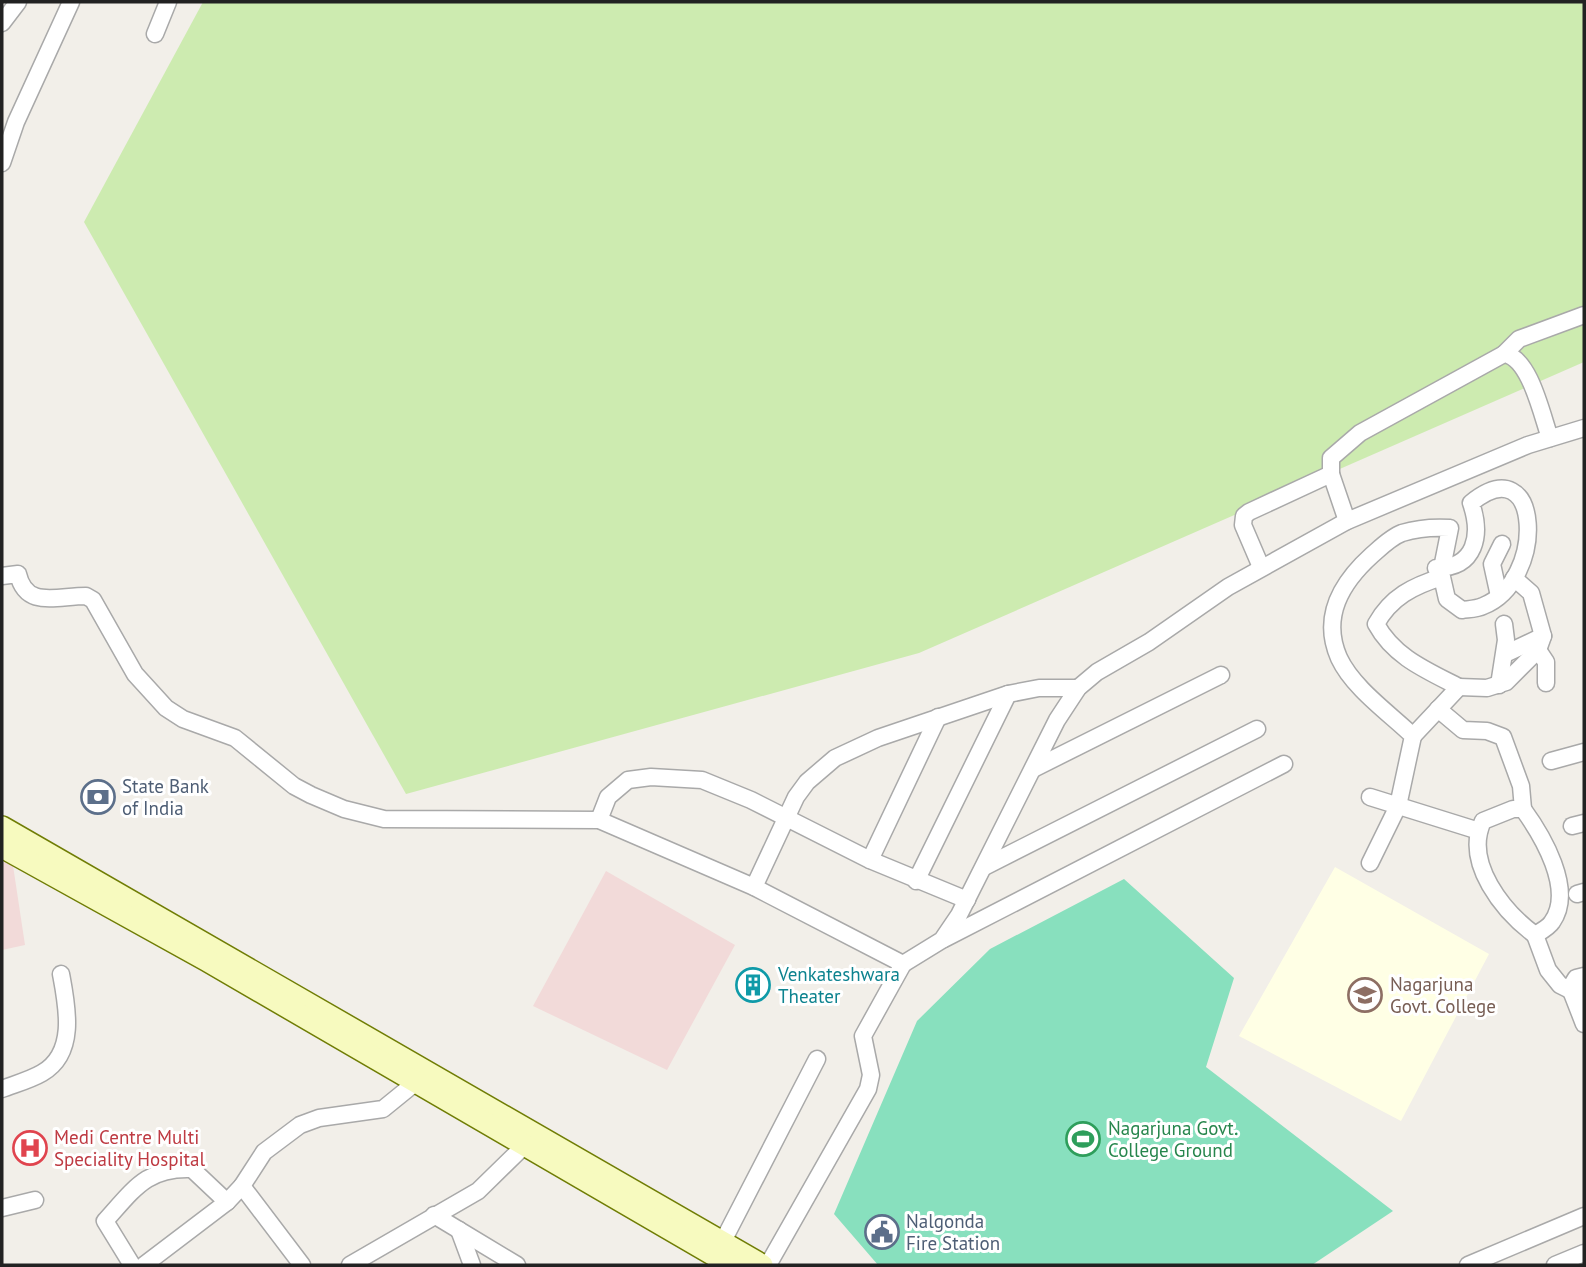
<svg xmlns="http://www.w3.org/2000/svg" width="1586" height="1267" font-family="'PT Sans',sans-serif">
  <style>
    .commercial { fill: #f2dad9 }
    .education { fill: #ffffe5 }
    .grass { fill: #cdebb0 }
    .pitch { fill: #88e0be }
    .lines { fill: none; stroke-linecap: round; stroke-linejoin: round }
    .street-casing { stroke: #a9a9a9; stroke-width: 19 }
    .secondary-casing { stroke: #707d05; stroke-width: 24 }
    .street { stroke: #fff; stroke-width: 16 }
    .secondary { stroke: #f7fabf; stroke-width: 21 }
    .labels { text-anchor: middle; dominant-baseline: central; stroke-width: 6; stroke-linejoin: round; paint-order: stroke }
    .service-label { font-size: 19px; fill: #4e5e75; stroke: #fff; text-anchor: start }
    .culture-label { font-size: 19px; fill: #0d838f; stroke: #fff; text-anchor: start }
    .education-label { font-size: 19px; fill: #785e54; stroke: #fff; text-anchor: start }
    .leisure-label { font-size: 19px; fill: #27864d; stroke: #fff; text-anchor: start }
    .health-label { font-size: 19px; fill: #be3a42; stroke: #fff; text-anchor: start }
  </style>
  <rect width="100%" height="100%" fill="#f2efe9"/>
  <g class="commercial">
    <path d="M2 856 12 859 25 945 2 950Z"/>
    <path d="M606 871 735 945 667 1070 533 1006Z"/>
  </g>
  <path class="education" d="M1335 867 1489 954 1401 1121 1239 1036Z"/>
  <path class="grass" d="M203 2H1584V362L919 653 406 794 84 222Z"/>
  <path class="pitch" d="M1124 879 1234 978 1206 1067 1393 1211 1312 1265H878L834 1214 917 1021 990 949Z"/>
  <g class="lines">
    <g class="street-casing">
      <g id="street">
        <path d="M2 23 18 2"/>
        <path d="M155 34 168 2"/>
        <path d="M2 163 16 122 71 2"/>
        <path d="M1504 354 1519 339 1584 315"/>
        <path d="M1331 474V458L1360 433 1504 354C1530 357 1542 416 1550 438"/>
        <path d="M1261 567 1243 525 1244 516 1249 512 1331 474 1347 521"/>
        <path d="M2 576 18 574C26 609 56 596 86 596L93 600 135 674 166 708 183 719 235 738 294 786 311 795 344 809 384 819 599 820 754 887 903 964 942 940 959 915 1057 720 1078 688 1097 672 1149 642 1228 587 1347 521 1528 445 1584 428"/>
        <path d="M1499 596 1492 564 1502 544"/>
        <path d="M1538 650 1546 662V683"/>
        <path d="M1505 654 1543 636"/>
        <path d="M1499 685 1506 640 1504 624"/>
        <path d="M1459 687 1487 688 1506 682 1538 650 1543 636 1531 593 1514 578"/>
        <path d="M1438 709 1463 730 1487 731 1503 737 1521 786 1523 809"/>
        <path d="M1413 736 1459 687C1426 670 1394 657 1376 624 1391 597 1413 586 1442 577L1447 599 1462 610C1469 609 1477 609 1483 606 1547 581 1542 445 1471 503 1482 535 1476 568 1436 568L1442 577"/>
        <path d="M1551 761 1584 752"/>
        <path d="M1033 769 1221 675"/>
        <path d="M1370 797 1479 831"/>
        <path d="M1513 809H1523C1542 835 1575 890 1552 922 1549 927 1540 932 1535 935 1504 912 1463 863 1483 821Z"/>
        <path d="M599 820 608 797 628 780 651 777 702 780 751 800 870 860 967 900"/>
        <path d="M1572 826 1584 823"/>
        <path d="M870 860 938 717"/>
        <path d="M1370 863 1398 806 1413 736C1389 713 1353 688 1339 658 1321 617 1341 583 1372 555 1380 548 1391 537 1402 533 1418 528 1433 527 1450 528L1442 568"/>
        <path d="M986 866 1257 729"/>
        <path d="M916 881 1008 694"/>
        <path d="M754 887 796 797 807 782 835 758 878 738 1008 694 1039 688H1078"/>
        <path d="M1577 894 1584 892"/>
        <path d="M1535 935 1548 970 1560 985 1576 993 1584 990"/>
        <path d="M944 939 1284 764"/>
        <path d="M1584 976 1576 978 1570 988 1584 1024"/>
        <path d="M2 1089C15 1084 30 1080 42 1073 77 1053 67 1006 61 974"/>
        <path d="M242 1186 264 1152 300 1125 319 1118 383 1109 415 1083"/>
        <path d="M2 1208 35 1200"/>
        <path d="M434 1215 517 1265"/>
        <path d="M459 1230 472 1265"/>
        <path d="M722 1243 817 1059"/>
        <path d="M132 1265 105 1221C134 1189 147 1167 192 1169L227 1202"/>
        <path d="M144 1265 227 1202 242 1186 302 1265"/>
        <path d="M350 1265 478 1191 525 1145"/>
        <path d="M768 1265 868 1089 871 1075 863 1036 903 964"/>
        <path d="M1468 1265 1584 1216"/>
        <path d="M1555 1265 1584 1253"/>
      </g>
    </g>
    <g class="secondary-casing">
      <g id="secondary">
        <path d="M2 827 762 1265"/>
        <path d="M2 847 206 960 731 1265"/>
      </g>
    </g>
    <use href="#street" class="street"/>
    <use href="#secondary" class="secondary"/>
  </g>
  <defs>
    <g id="bank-ring" transform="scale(1.75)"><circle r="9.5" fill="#fff" stroke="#5c6f8a" stroke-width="1.5"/><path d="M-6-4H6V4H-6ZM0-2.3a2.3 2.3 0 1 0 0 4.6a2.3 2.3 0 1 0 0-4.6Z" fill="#5c6f8a"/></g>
    <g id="building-ring" transform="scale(1.75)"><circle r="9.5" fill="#fff" stroke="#0f9aa8" stroke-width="1.5"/><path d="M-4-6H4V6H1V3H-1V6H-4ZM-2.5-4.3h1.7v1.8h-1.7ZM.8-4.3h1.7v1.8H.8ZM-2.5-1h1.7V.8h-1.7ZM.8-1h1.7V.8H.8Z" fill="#0f9aa8"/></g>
    <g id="university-ring" transform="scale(1.75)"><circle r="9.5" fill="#fff" stroke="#8d6e63" stroke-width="1.5"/><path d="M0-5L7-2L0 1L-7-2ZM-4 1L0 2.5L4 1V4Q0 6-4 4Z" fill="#8d6e63"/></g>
    <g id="stadium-ring" transform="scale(1.75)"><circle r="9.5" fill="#fff" stroke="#2e9e5b" stroke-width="1.5"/><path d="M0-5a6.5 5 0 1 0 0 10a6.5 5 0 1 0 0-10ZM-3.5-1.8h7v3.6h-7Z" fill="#2e9e5b"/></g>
    <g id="hospital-ring" transform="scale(1.75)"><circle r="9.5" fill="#fff" stroke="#e0444e" stroke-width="1.5"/><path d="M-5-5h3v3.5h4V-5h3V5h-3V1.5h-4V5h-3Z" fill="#e0444e"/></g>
    <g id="civic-ring" transform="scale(1.75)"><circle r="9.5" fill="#fff" stroke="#5c6f8a" stroke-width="1.5"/><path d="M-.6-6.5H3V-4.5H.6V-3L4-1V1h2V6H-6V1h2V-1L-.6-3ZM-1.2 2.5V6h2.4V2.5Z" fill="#5c6f8a"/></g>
  </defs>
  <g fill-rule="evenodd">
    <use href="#bank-ring" x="98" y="797"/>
    <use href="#building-ring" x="753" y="985"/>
    <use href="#university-ring" x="1365" y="995"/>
    <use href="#stadium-ring" x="1083" y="1139"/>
    <use href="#hospital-ring" x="30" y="1148"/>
    <use href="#civic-ring" x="882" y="1232"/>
  </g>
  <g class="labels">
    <g class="service-label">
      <text x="122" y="786">State Bank<tspan x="122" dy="22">of India</tspan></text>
      <text x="906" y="1221">Nalgonda<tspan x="906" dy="22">Fire Station</tspan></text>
    </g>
    <g class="culture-label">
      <text x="778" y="974">Venkateshwara<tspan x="778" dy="22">Theater</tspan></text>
    </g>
    <g class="education-label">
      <text x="1390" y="984">Nagarjuna<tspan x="1390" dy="22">Govt. College</tspan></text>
    </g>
    <g class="leisure-label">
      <text x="1108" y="1128">Nagarjuna Govt.<tspan x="1108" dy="22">College Ground</tspan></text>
    </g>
    <g class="health-label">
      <text x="54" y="1137">Medi Centre Multi<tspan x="54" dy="22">Speciality Hospital</tspan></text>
    </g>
  </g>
  <rect width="1586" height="1267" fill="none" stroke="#222222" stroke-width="7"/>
</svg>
